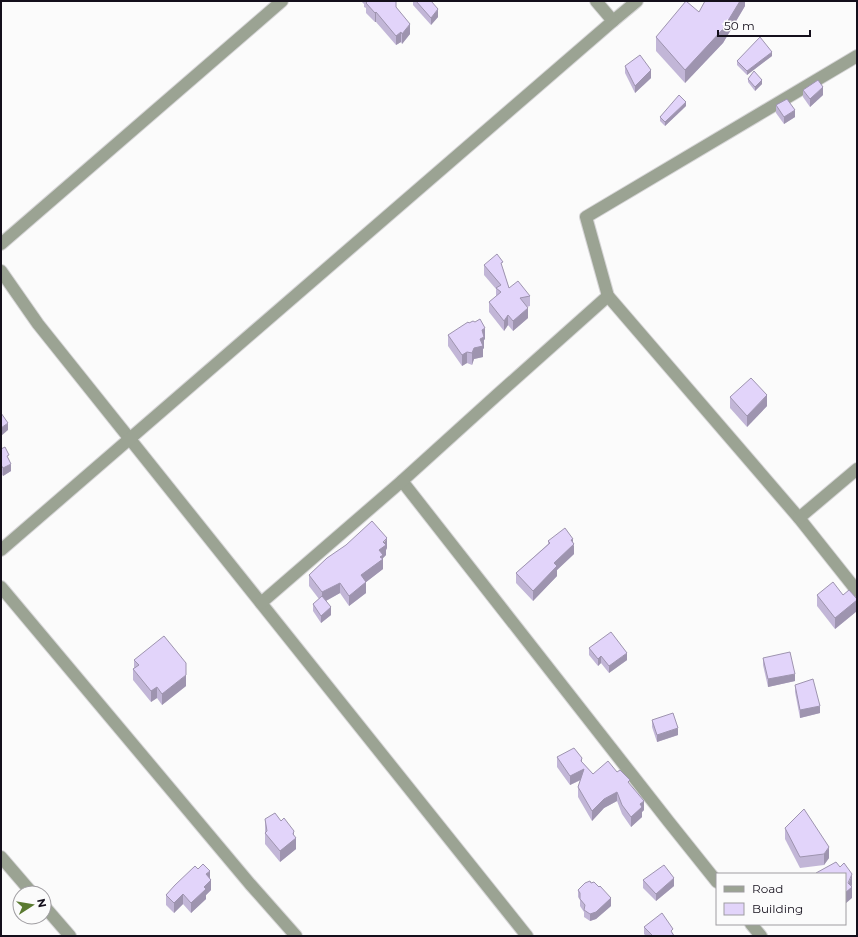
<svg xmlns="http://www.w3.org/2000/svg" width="858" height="937" font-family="Montserrat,sans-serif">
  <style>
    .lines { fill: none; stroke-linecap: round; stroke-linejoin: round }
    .minor-casing { stroke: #d6d5d7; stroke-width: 14 }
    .minor { stroke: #9ba393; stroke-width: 12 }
    .wall { fill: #c2b6d7 }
    .shaded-wall { fill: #9e94af }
    .building { fill: #e2d4fa; stroke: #9e94af }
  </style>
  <rect width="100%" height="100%" fill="#fbfbfb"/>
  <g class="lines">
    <g class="minor-casing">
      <g id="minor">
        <path d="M613 21 637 1"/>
        <path d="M857 56 586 217 608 296 799 518 857 591"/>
        <path d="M1 244 282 1"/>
        <path d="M1 271 38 324 527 936"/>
        <path d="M402 481 669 822 717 882"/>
        <path d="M799 518 857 469"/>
        <path d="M1 550 613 21 596 1"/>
        <path d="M1 587 250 884 296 936"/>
        <path d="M261 603 402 481 497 395 608 296"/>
        <path d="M1 857 32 893"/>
        <path d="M44 906 70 936"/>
        <path d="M751 924 761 936"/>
      </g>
    </g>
    <use href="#minor" class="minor"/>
  </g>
  <g class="wall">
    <path d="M361 1H396V7L410 34 402 44 401 42 396 45 376 22H375L366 13V8L364 7V4Z"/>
    <path d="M413 1H431L438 17 431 25 413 5Z"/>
    <path d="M745 1V6L723 43 685 83 656 51V37L699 12Z"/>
    <path d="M772 56 747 75 737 65V61Z"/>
    <path d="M625 66 651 78 635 93 625 73Z"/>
    <path d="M748 79 762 84 755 91 748 82Z"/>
    <path d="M803 90 823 95 810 107 803 97Z"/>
    <path d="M776 105 795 117 784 124 776 113Z"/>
    <path d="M686 106 665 126 660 121V117Z"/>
    <path d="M484 265 503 269 509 288 530 296V306L527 307 528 318 513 331 508 325 504 331 489 312V302L496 297V289L484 275Z"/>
    <path d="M448 335 485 339 484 340V348L483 349V357L474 359 472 365 467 363 462 366 448 346Z"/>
    <path d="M730 397 767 406 747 427 730 408Z"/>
    <path d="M1 449 9 459 11 471 3 476 1 473Z"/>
    <path d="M548 541 573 542 574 554 557 570V576L533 601 516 583V573L548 544Z"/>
    <path d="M387 548 386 550V555L383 558V569L366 582V593L349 606 340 593 326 601 331 615 321 623 313 611V604L319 599 309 586V575Z"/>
    <path d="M817 595H843L857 599V611L835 629 817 606Z"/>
    <path d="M589 648 627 660 609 673 601 663 598 666 589 655Z"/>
    <path d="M763 658 795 681 768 687 763 665Z"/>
    <path d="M134 660 186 686 162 705 157 698 151 702 133 680V669L134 668Z"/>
    <path d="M795 685 820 713 800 718 795 692Z"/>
    <path d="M652 720 678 735 657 742 652 727Z"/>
    <path d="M557 757 582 762 593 774 617 772 630 785 644 810 642 812V817L631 827 622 814 617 801 604 808 592 821 578 797V787L581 780 570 785 557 767Z"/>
    <path d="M265 819 294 835 296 849 280 862 265 844Z"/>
    <path d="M785 828 829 858 824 865 800 868 785 839Z"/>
    <path d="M198 869 210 879 211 890 206 895V899L191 913 183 904 174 913 166 905V895Z"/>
    <path d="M643 880 674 886 656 901 643 888Z"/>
    <path d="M591 883 611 906 596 919 590 921 584 917V912L580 906V900L578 897V890Z"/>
    <path d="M644 927 673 933 674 936H646L644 934Z"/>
  </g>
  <g class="shaded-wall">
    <path d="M740 1H745V6L723 43 685 83V70Z"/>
    <path d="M438 9V17L431 25V18Z"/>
    <path d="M376 12V22H375V13Z"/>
    <path d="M410 24V34L402 44V34Z"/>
    <path d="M401 32V42L396 45V36Z"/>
    <path d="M772 52V56L747 75V71Z"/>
    <path d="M651 70V78L635 93V86Z"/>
    <path d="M762 80V84L755 91V87Z"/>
    <path d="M823 87V95L810 107V99Z"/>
    <path d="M686 102V106L665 126V122Z"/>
    <path d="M795 110V117L784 124V117Z"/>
    <path d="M528 308V318L513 331V321Z"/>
    <path d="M508 315V325L504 331V321Z"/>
    <path d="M485 328V339L484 340V348L483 349V357L474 359 472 365V353L474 348 480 339 482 330Z"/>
    <path d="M467 352V363L462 366V355Z"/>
    <path d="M767 395V406L747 427V416Z"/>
    <path d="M8 423V430L1 436V428Z"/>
    <path d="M11 464V471L3 476V468Z"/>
    <path d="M387 538V548L386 550V555L383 558V569L361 586V575Z"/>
    <path d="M573 539V546L574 544V554L557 570V576L533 601V591L571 540Z"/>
    <path d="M366 582V593L349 606V596Z"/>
    <path d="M340 583V593L322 603V592Z"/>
    <path d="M857 600V611L835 629V618Z"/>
    <path d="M331 607V615L321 623V616Z"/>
    <path d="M627 653V660L609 673V666Z"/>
    <path d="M601 656V663L598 666V659Z"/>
    <path d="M795 674V681L768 687V679Z"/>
    <path d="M186 675V686L162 705V694Z"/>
    <path d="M157 687V698L151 702V691Z"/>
    <path d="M820 706V713L800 718V710Z"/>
    <path d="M678 728V735L657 742V735Z"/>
    <path d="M582 758V768L584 769V778L570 785V776L581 761Z"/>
    <path d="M617 792V801L604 808 592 821V811L604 799Z"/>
    <path d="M644 801V810L642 812V817L631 827V817L640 804Z"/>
    <path d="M294 831V839L296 838V849L280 862V851L293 834Z"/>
    <path d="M829 847V858L824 865V854Z"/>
    <path d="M210 871V881L206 874Z"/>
    <path d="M852 874V885L851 888 852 887V898L845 904V893Z"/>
    <path d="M674 878V886L656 901V894Z"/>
    <path d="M211 880V890L206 895V899L191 913V903L204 887Z"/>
    <path d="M183 894V904L174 913V903Z"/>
    <path d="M611 898V906L596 919 590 921V914Z"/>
  </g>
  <g class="building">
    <path d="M368 1H396V7L410 24 402 34 401 32 396 36 376 12 375 13 366 3Z"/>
    <path d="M416 1H431L438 9 431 18Z"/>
    <path d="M686 1 699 12 705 1H740L723 29 685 70 656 37Z"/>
    <path d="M760 37 772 52 747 71 737 61Z"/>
    <path d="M640 55 651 70 635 86 625 66Z"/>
    <path d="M754 71 762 80 755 87 748 79Z"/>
    <path d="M818 80 823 87 810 99 803 90Z"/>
    <path d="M679 95 686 102 665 122 660 117Z"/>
    <path d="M787 99 795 110 784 117 776 105Z"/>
    <path d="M497 254 503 262 501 263 509 288 518 281 530 296 520 298 528 308 513 321 508 315 504 321 489 302 501 292 496 288 501 285 484 265Z"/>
    <path d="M480 319 485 328 482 330 484 337 480 339 483 346 474 348 472 353 467 352 462 355 448 335 468 322 469 323 473 321 475 322Z"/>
    <path d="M751 378 767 395 747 416 730 397Z"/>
    <path d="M1 413 8 423 1 428Z"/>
    <path d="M5 447 9 455 7 456 11 464 3 468 1 465V449Z"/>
    <path d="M372 521 387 538 383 542 386 545 379 550 383 555 380 557 383 559 361 575 366 582 349 596 340 583 322 592 309 575 327 558 346 545Z"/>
    <path d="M565 528 573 539 571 540 574 544 554 563 557 566 533 591 516 573 550 543 548 541Z"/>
    <path d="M833 582 843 595 849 590 857 599V600L835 618 817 595Z"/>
    <path d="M322 596 331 607 321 616 313 604Z"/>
    <path d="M611 632 627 653 609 666 601 656 598 659 589 648Z"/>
    <path d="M164 636 186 663V675L162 694 157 687 151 691 133 669 139 665 134 660Z"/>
    <path d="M790 652 795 674 768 679 763 658Z"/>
    <path d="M813 679 820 706 800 710 795 685Z"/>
    <path d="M673 713 678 728 657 735 652 720Z"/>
    <path d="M574 748 582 758 581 761 593 774 608 761 617 772 620 770 630 780 628 782 644 801 640 804 642 807 631 817 622 805 617 792 604 799 592 811 578 787 584 769 570 776 557 757Z"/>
    <path d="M804 809 829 847 824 854 800 857 785 828Z"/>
    <path d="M275 813 281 821 284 818 294 831 293 834 296 838 280 851 265 833 267 831 265 819Z"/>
    <path d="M836 862 840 867 844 863 852 874 848 883 852 887 845 893V874H817L816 873Z"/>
    <path d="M203 864 210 871 206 874 211 880 204 887 206 889 191 903 183 894 174 903 166 895 175 885 195 866 198 869Z"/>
    <path d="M664 865 674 878 656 894 643 880Z"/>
    <path d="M590 881 591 883 594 882 599 887 600 886 611 898 596 912 590 914 584 910 585 905 580 899V893L578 890 585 883Z"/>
    <path d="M662 913 673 929 671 931 674 936H653L644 927Z"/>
  </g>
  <rect width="858" height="937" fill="none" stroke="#140f1b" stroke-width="4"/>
  <rect x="716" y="873" width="130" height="52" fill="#fbfbfb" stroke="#9f9da1"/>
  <rect x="724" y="886" width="20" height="6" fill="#9ba393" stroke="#9f9da1"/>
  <text x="752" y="893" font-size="12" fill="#140f1b">Road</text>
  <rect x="724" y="903" width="20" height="12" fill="#e2d4fa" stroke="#9f9da1"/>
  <text x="752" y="913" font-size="12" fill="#140f1b">Building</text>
  <g transform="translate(32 905) rotate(78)"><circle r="19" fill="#fbfbfb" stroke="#9f9da1"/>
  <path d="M0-3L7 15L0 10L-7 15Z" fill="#5a7a30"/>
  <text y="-6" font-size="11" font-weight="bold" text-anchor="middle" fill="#140f1b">N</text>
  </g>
  <path d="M718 30v6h92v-6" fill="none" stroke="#140f1b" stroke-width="2"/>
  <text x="724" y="30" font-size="12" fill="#140f1b" stroke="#fbfbfb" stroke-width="3" paint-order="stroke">50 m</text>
</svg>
